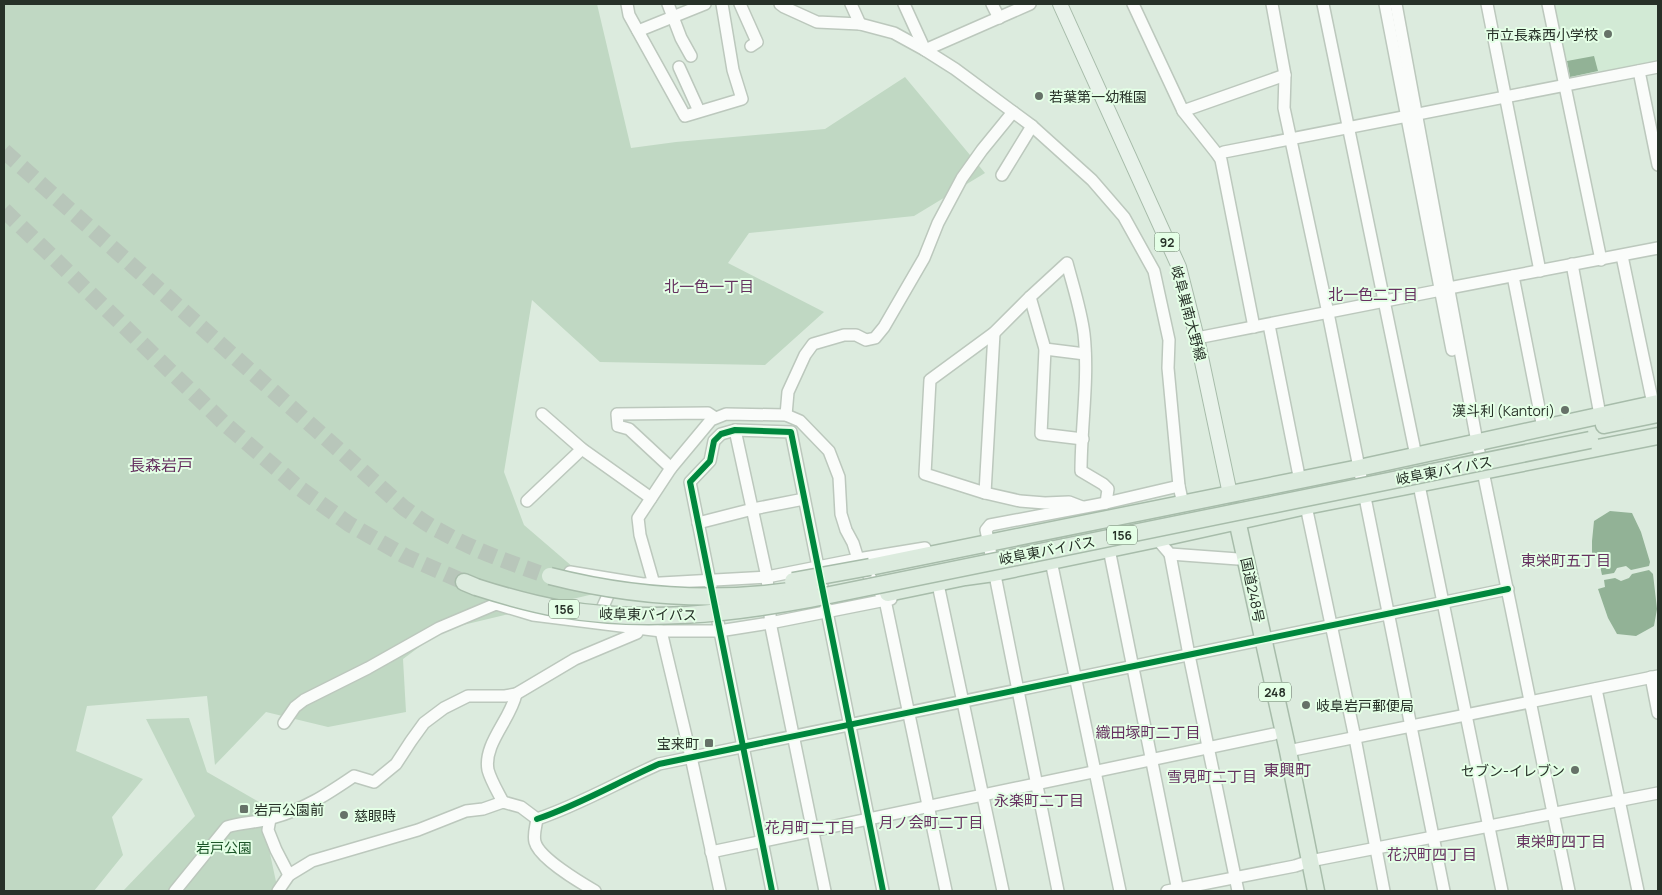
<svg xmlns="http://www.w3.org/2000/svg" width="1662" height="895" font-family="Manrope,'Noto Sans JP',sans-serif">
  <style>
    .built { fill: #d2ead5 }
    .green { fill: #c0d8c3 }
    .water { fill: #92b296 }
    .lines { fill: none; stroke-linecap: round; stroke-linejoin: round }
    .highway-tunnel { stroke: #b8c6ba; stroke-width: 16; stroke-dasharray: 16 8; stroke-linecap: butt }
    .minor-casing { stroke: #bcc8bd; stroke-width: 14 }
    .major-casing { stroke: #a7bcaa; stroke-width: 16 }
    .highway-casing { stroke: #a7bcaa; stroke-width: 19 }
    .minor { stroke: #fafcfa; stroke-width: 11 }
    .major { stroke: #e8f2ea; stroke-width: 14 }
    .highway { stroke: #dcebde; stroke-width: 16 }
    .highway-bridge-casing { stroke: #a7bcaa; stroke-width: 19; stroke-linecap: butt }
    .highway-bridge { stroke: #dcebde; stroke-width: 16 }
    .cycleway-casing { stroke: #e4ffe6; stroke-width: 9 }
    .cycleway { stroke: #00873e; stroke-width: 6 }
    .poi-dot { fill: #667268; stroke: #e4ffe6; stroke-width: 2 }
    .labels { text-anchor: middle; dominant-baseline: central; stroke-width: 4; stroke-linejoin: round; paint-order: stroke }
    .shield { fill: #e4ffe6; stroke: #606f61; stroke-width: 1 }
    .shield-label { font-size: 12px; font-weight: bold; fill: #273128 }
    .poi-label { font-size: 14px; fill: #273128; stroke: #e4ffe6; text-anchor: end }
    .street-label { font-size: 14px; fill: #273128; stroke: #e4ffe6 }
    .park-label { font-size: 14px; fill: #1c5528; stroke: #e4ffe6 }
    .neighbourhood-label { font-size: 15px; fill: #663160; stroke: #e4ffe6 }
    .quarter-label { font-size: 16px; fill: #663160; stroke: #e4ffe6 }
  </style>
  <rect width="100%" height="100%" fill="#dcebde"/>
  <path class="built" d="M1551 4H1658V64L1570 81Z"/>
  <g class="green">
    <path d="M4 4H597L631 148 676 142 825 129 905 77 985 173 914 216 749 233 728 263 824 312 765 365 600 362 532 300 504 472 524 525 602 592 442 630 403 659 406 712 328 727 266 712 215 765 207 696 87 706 76 751 143 779 112 817 123 855 94 891H4Z"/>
    <path d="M189 718 207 772 259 802 278 891H123L195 816 146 719Z"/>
  </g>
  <g class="water">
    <path d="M1594 56 1598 71 1570 77 1567 61Z"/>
    <path d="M1610 511 1632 513 1641 532 1650 562 1649 566 1631 570 1626 566 1617 568 1614 573 1602 575 1598 557 1592 558V541L1594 521Z"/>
    <path d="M1649 570 1653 574 1657 609 1654 626 1636 636 1617 634 1608 618 1598 589 1605 587 1604 580 1615 578 1621 581 1629 578 1632 574Z"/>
  </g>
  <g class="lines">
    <g class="highway-tunnel">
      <path d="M4 151 404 508C416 516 427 525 440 531 472 549 505 561 539 573"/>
      <path d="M4 210 225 424 298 487 349 524 405 556 464 582"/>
    </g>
    <g class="minor-casing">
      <g id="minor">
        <path d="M627 4 629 15 685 116 742 99 733 70 722 4"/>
        <path d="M668 4 681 38 691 56"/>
        <path d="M740 4 757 42 751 46"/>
        <path d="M780 4 784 7 817 22 860 24 894 33 925 50 955 69 1032 126 1092 180 1124 217 1154 271 1169 340 1168 368 1179 486 1183 504"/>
        <path d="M851 4 860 24"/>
        <path d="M904 4 925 50"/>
        <path d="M992 4 999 18"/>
        <path d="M1133 4 1183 111 1218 155 1221 160 1254 327"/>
        <path d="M1272 4 1285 75 1284 108 1328 313 1444 891"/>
        <path d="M1323 4 1416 456"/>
        <path d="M1385 4 1452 350"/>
        <path d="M1396 4 1477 442 1569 891"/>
        <path d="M1487 4 1540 271"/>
        <path d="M1548 4 1601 260"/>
        <path d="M638 31 705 4"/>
        <path d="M925 50 1030 4"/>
        <path d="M679 67 699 111"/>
        <path d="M1639 71 1658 165"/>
        <path d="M1183 111 1285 75"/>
        <path d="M1218 155 1224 152 1658 67"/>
        <path d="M1002 175 1032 126"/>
        <path d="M1622 256 1653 404"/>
        <path d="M1572 264 1600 415"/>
        <path d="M1513 276 1543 428"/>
        <path d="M1449 288 1658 248"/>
        <path d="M1030 297 1045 349 1041 434 1083 439"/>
        <path d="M1269 325 1300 481"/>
        <path d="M1197 338 1441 290"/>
        <path d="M1045 349 1085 354"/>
        <path d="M542 414 582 449 651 498"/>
        <path d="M786 415 788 392 805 355 813 344 844 335H856L866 340 875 338 884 327 924 258 938 223 962 178 982 150 1013 112"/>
        <path d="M735 430 767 577 771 627 825 891"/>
        <path d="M671 468 629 429 618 426 617 414 708 413 714 417"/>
        <path d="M1419 485 1502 891"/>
        <path d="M985 493 994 333"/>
        <path d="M527 501 582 449"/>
        <path d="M1306 506 1355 738 1384 891"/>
        <path d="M1082 507 1069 502 1045 503 1020 501 985 493 925 474 930 380 994 333 1030 297 1067 263C1073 286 1081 310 1084 334 1089 379 1081 426 1081 471L1103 484 1108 489 1106 503"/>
        <path d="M698 523 753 509 804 499"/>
        <path d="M1157 539 1170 554 1238 559"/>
        <path d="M1109 549 1178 891"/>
        <path d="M1170 554 1189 655 1238 891"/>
        <path d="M1051 561 1120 891"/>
        <path d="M570 572 643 584 767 577 858 559 925 548"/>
        <path d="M654 584 640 535 638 518 671 468 711 420 726 414 786 415 800 421 829 451 839 477 841 514 846 530 853 543 858 559 885 600 946 891"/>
        <path d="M939 589 1003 891"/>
        <path d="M597 620 613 584"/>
        <path d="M661 631 691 757 720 891"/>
        <path d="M1651 677 1658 713"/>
        <path d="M1596 689 1638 891"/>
        <path d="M284 723 295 707 304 700 368 668 439 628 496 604 533 615 661 631H719L770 623 891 599"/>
        <path d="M1288 751 1658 676"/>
        <path d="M503 802C498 792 491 781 488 770 483 744 511 719 516 694"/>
        <path d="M270 819 268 830 276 850 289 875"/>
        <path d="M537 819C579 805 618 782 659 764L1508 589"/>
        <path d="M537 819C536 826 533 835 535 842 539 858 581 883 595 891"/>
        <path d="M711 852 1274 734"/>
        <path d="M175 891 227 827C242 822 257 823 272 818 305 809 326 795 354 776L374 782 396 764 411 741 424 723 444 708 468 696H505L516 694 575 659 637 633 639 628"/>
        <path d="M278 891 289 875 312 861 418 830 466 811 483 809 503 802 521 807 537 819"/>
        <path d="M772 891 690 482 710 461 714 441 721 434 735 430 791 432 883 891"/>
        <path d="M1058 891 986 530 990 525 1106 503 1179 486"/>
        <path d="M1167 891 1295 866 1310 861 1658 793"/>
      </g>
    </g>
    <g class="major-casing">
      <path id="major" d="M1060 4 1179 267 1197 338 1230 494"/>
    </g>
    <g class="highway-casing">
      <g id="highway">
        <path d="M1604 425 1658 414"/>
        <path d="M1235 511 1288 751 1316 891"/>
        <path d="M870 567 1359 468 1658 403"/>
        <path d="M464 582 476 587"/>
        <path d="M888 593 965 577 994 573 1157 539 1306 506 1658 436"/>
      </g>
    </g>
    <use href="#minor" class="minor"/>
    <use href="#major" class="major"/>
    <use href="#highway" class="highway"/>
    <g class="highway-bridge-casing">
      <g id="highway-bridge">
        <path d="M550 576C636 598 722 603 810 588"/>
        <path d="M793 581 870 567"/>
        <path d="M476 587C504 596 532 604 561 609 645 623 728 614 810 599L1590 440"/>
      </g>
    </g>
    <use href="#highway-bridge" class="highway-bridge"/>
    <g class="cycleway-casing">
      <g id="cycleway">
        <path d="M537 819C579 805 618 782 659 764L1508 589"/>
        <path d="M772 891 690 482 710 461 714 441 721 434 735 430 791 432 883 891"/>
      </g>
    </g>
    <use href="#cycleway" class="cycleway"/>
  </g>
  <g class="poi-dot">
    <circle cx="1608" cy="34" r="5"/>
    <circle cx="1039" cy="96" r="5"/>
    <circle cx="1565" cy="410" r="5"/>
    <circle cx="1306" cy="705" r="5"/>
    <rect x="704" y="738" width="10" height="10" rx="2.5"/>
    <circle cx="1575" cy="770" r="5"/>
    <rect x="239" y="804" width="10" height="10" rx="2.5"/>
    <circle cx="344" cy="815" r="5"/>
  </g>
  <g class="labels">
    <g class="shield">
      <rect x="1154.5" y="232.5" width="25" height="19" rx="4"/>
      <rect x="1107" y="525.5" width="30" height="19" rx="4"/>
      <rect x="549" y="599.5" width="30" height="19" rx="4"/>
      <rect x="1259" y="682.5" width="32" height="19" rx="4"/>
    </g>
    <g class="shield-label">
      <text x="1167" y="242">92</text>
      <text x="1122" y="535">156</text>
      <text x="564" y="609">156</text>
      <text x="1275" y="692">248</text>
    </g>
    <g class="poi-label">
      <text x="1598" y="34">市立長森西小学校</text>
      <text x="1049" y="96" text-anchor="start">若葉第一幼稚園</text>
      <text x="1555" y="410">漢斗利 (Kantori)</text>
      <text x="1316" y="705" text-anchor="start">岐阜岩戸郵便局</text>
      <text x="699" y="743">宝来町</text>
      <text x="1565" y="770">セブン-イレブン</text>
      <text x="254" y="809" text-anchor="start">岩戸公園前</text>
      <text x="354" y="815" text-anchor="start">慈眼時</text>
    </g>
    <g class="street-label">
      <text transform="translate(1189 313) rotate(75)">岐阜巣南大野線</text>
      <text transform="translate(1444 470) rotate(-11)">岐阜東バイパス</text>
      <text transform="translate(1047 550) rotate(-11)">岐阜東バイパス</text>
      <text transform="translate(1253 590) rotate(78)">国道248号</text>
      <text transform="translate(648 614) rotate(1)">岐阜東バイパス</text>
    </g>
    <g class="park-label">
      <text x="224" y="847">岩戸公園</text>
    </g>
    <g class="neighbourhood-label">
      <text x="709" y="286">北一色一丁目</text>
      <text x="1373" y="294">北一色二丁目</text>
      <text x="1566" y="560">東栄町五丁目</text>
      <text x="1148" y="732">織田塚町二丁目</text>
      <text x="1212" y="776">雪見町二丁目</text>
      <text x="1039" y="800">永楽町二丁目</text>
      <text x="931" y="822">月ノ会町二丁目</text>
      <text x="810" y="827">花月町二丁目</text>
      <text x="1561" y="841">東栄町四丁目</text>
      <text x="1432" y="854">花沢町四丁目</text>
    </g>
    <g class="quarter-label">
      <text x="161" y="465">長森岩戸</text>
      <text x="1287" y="770">東興町</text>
    </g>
  </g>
  <rect width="1662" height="895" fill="none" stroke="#273128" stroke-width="10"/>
</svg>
